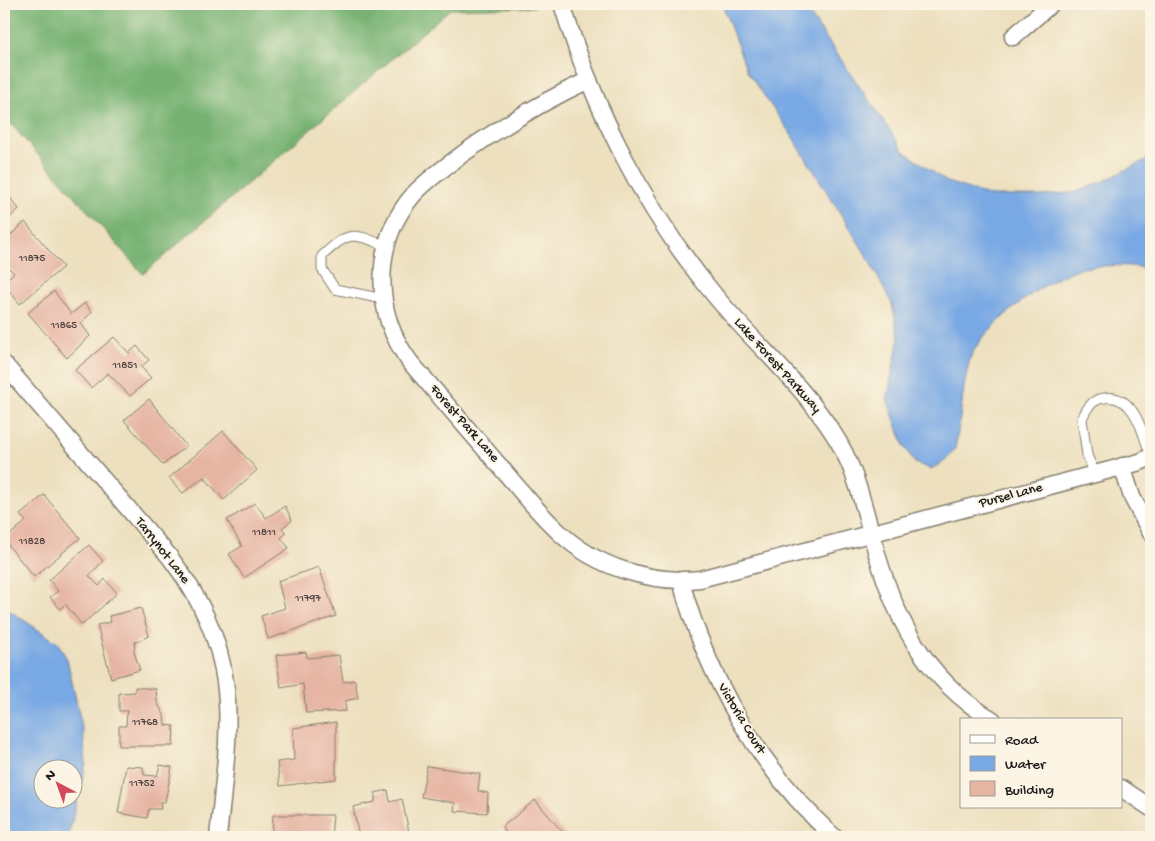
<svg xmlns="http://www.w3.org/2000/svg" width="1155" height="841" font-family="'Gochi Hand',sans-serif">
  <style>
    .forest { fill: #77b272; stroke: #4a6747 }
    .water { fill: #79a9e4; stroke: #4a6280; fill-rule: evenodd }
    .building { fill: #e6b4a2 }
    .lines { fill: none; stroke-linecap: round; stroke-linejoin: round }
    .service-casing { stroke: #847e6e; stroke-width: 11 }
    .minor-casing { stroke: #847e6e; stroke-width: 19 }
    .service { stroke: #fff; stroke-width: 9 }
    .minor { stroke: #fff; stroke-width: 16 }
    .labels { text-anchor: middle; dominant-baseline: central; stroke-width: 4; stroke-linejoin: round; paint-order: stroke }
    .number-label { font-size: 11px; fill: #4e423e }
    .street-label { font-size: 14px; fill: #1c1c1c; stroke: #fcf5e5 }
  </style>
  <rect width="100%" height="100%" fill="#fcf5e5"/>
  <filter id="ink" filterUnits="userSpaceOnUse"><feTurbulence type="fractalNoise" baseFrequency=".02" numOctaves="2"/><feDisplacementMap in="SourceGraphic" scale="10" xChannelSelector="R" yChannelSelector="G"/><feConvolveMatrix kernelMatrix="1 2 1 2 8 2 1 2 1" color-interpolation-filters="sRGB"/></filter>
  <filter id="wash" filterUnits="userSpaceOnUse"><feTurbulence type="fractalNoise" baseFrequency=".0096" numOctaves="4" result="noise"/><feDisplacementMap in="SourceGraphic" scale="20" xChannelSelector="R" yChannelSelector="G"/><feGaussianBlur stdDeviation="1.12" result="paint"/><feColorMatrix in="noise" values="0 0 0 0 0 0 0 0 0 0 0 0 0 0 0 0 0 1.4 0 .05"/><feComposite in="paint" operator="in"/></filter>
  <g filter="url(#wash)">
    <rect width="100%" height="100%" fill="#ede0bf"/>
    <path class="forest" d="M4 4H533L534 7 450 9 143 274 4 116Z"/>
    <g class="water">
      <path d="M722 4H800L813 19 904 151 947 182 991 196H1040L1077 192 1104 181 1151 157V269C1130 264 1104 265 1083 268 1051 274 980 328 970 359 962 388 961 420 955 449L945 461 931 469 915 463 904 446 887 399 899 338 892 304 865 253 792 136 747 71Z"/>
      <path d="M4 607 58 643 67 659 83 732 86 764 68 837H4ZM42 768H72V798H42Z"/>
    </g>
    <g id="blocks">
      <g class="building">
        <path d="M4 190 19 209 4 223Z"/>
        <path d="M25 222 63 267 20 304 4 285V281L14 273 4 263V241Z"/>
        <path d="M54 291 71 314 85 303 92 312 81 323 90 336 67 358 28 313Z"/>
        <path d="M114 337 129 353 137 346 149 360 141 367 151 378 130 396 108 373 91 388 75 370Z"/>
        <path d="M149 399 186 446 163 465 124 420Z"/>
        <path d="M223 431 257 470 224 500 204 477 183 493 169 478Z"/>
        <path d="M44 495 80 538 34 577 4 540 26 521 20 515Z"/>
        <path d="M255 503 266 518 285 506 292 520 282 528 286 533 281 538 289 548 244 578 229 554 242 546 227 520Z"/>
        <path d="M89 545 103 561 89 576 99 586 105 579 117 593 82 625 65 604 60 609 50 597 58 591 49 580Z"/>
        <path d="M319 567 336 616 268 639 261 616 285 608 278 581Z"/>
        <path d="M141 608 149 636 135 642 134 652 140 670 111 678 97 625 111 622 109 616Z"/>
        <path d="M306 652 307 658 339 655 343 682 355 680 358 698 345 701 346 711 306 713 303 684 281 688 276 655Z"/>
        <path d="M135 687 156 689 157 702 164 715 165 725 174 726 173 746H119V726H126L127 711H119V693L135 692Z"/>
        <path d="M336 722V779L280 786 277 762 294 760 293 728Z"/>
        <path d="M160 765 172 767 165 802H160L161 809H149L147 818 118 813 126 766 143 767 144 775 157 776Z"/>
        <path d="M427 766 480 774 478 791 488 793 487 813 454 811 455 803 421 797Z"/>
        <path d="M388 790 390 802 402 799 410 837H359L353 807 375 802V793Z"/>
        <path d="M535 800 567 837H510L502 827Z"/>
        <path d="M273 815H333L331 837H272Z"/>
        <path d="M125 833 161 835 160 837H125Z"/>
      </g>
    </g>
  </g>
  <g filter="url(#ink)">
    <use href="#blocks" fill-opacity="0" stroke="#847e6e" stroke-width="1"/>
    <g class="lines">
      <g class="service-casing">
        <g id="service">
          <path d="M383 299 335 289 322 269V256C349 231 352 232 386 246"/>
          <path d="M1095 474 1087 455 1082 419C1086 409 1093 399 1104 398 1135 393 1143 434 1151 457"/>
        </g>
      </g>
      <g class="minor-casing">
        <g id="minor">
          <path d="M562 4C594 109 645 212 716 297 754 343 801 383 833 433 854 464 862 500 872 536 892 613 922 678 993 720"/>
          <path d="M1013 37 1051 4"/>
          <path d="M589 80C545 100 504 125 464 153 447 166 429 178 414 194 372 242 373 312 410 362 439 396 468 429 497 463 517 486 537 512 560 533 596 567 651 584 700 579L1140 462 1151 457"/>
          <path d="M4 364 169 556C244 655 230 723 218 837"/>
          <path d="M1122 466 1132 497 1151 533"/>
          <path d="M681 581C707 678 760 769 834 837"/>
          <path d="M1121 788 1151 808"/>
        </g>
      </g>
      <use href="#service" class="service"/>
      <use href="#minor" class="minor"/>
    </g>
  </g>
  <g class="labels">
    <g class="number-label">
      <text x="32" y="259">11875</text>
      <text x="64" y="326">11865</text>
      <text x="125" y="366">11851</text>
      <text x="264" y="533">11811</text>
      <text x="32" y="542">11828</text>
      <text x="308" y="599">11797</text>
      <text x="145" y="723">11768</text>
      <text x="142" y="784">11752</text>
    </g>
    <g class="street-label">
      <text transform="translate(777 366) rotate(48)">Lake Forest Parkway</text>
      <text transform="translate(464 424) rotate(49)">Forest Park Lane</text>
      <text transform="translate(1011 496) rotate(-15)">Pursel Lane</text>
      <text transform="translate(162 551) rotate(52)">Tarrynot Lane</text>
      <text transform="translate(741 719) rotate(59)">Victoria Court</text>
    </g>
  </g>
  <rect width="1155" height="841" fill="none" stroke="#fcf5e5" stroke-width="20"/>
  <rect x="960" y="718" width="162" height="90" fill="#fcf5e5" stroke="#a29e95"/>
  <rect x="970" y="735" width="25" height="8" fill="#ffffff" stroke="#a29e95"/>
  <text x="1005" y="744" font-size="15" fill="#1c1c1c">Road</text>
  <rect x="970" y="756" width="25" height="15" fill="#79a9e4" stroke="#a29e95"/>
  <text x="1005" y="768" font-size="15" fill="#1c1c1c">Water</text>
  <rect x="970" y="781" width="25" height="15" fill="#e6b4a2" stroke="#a29e95"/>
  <text x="1005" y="794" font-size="15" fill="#1c1c1c">Building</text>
  <g transform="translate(58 784) rotate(319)"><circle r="24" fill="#fcf5e5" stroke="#a29e95"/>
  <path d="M0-4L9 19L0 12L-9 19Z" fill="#d1495b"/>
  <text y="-8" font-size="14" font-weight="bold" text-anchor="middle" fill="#1c1c1c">N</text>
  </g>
</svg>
